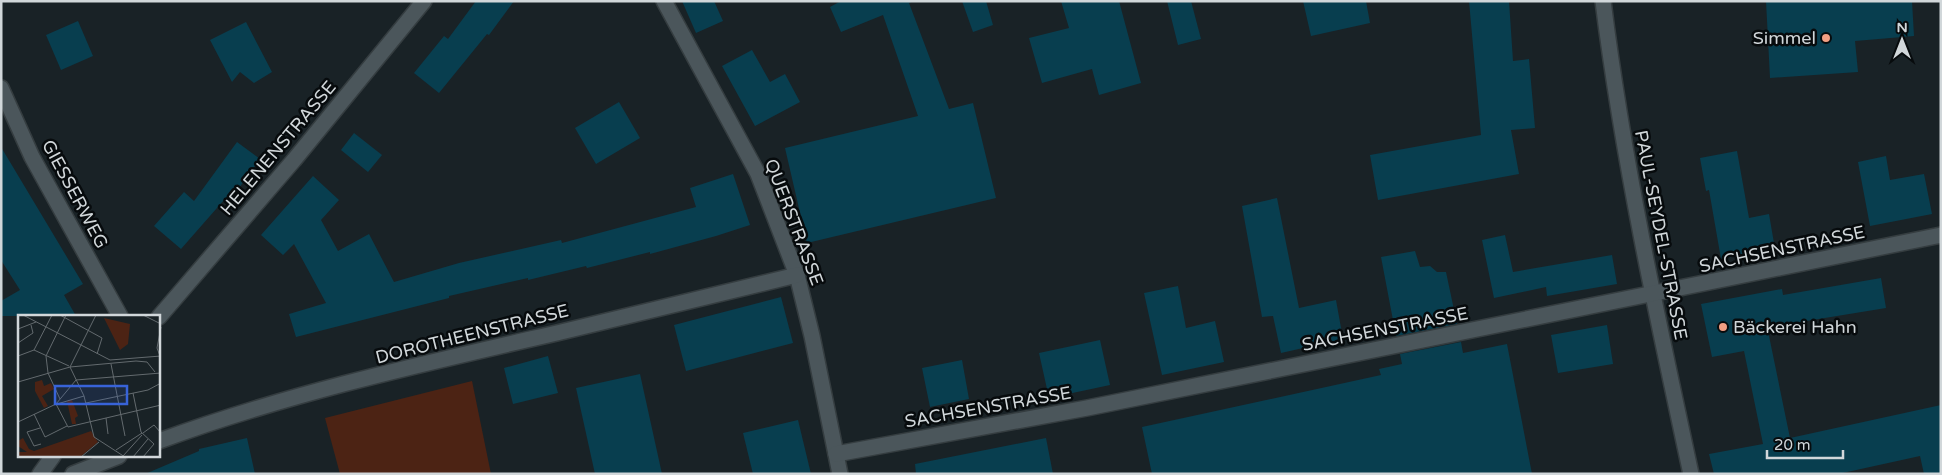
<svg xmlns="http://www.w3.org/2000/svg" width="1942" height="475" font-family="'Varela Round',sans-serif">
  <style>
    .green { fill: #4c2314 }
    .building { fill: #083e4f }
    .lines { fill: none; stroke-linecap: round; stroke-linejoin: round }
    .minor-casing { stroke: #353d40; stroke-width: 18 }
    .minor { stroke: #4b565b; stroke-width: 15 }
    .poi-dot { fill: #f39f83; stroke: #070b0d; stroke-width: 2 }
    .labels { text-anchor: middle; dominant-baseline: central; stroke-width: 5; stroke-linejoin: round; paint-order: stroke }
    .poi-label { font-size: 18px; fill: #d1d7da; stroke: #070b0d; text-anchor: end }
    .street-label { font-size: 18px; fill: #d1d7da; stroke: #070b0d }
    .inset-road { fill: none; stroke: #636a6e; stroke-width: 1 }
    .view { fill: #3863d8; fill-opacity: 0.15; stroke: #3863d8; stroke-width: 2.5 }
    .inset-edge { fill: none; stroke: #d1d7da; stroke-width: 2.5 }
  </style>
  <rect width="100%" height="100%" fill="#192226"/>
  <path class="green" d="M472 381 491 474H340L325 418Z"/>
  <g class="building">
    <path d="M476 1H514L489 35 487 34 439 93 414 73 444 36 448 39Z"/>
    <path d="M682 1H714L723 21 696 33Z"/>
    <path d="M841 1H914L909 3 949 109 973 103 996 198 807 243 785 148 918 116 883 15 841 32 830 7Z"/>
    <path d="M962 1H986L993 25 973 32Z"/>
    <path d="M1061 1H1119L1141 83 1099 95 1092 69 1042 83 1029 38 1069 28Z"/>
    <path d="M1167 1H1191L1201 39 1178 45Z"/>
    <path d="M1303 1H1366L1370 23 1311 36Z"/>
    <path d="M1469 1H1509L1513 61 1529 59 1535 128 1511 130 1519 174 1378 200 1370 155 1481 135Z"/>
    <path d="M1766 1H1912L1914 36 1855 41 1858 72 1770 78Z"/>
    <path d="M78 21 93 56 61 70 46 35Z"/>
    <path d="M246 22 272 72 254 83 240 72 232 82 210 40Z"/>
    <path d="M752 50 770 82 785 74 800 102 755 126 722 66Z"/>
    <path d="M619 102 640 138 596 164 575 128Z"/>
    <path d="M354 133 382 155 368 172 341 150Z"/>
    <path d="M237 142 260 159 234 195 231 192 181 249 154 226 184 192 194 201Z"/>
    <path d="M1 147 83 284 64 295 76 316H1V301L20 290 1 260Z"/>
    <path d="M1737 151 1749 218 1769 214 1775 249 1721 259 1709 190 1706 191 1700 158Z"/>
    <path d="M1886 156 1890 180 1924 174 1932 214 1870 226 1858 162Z"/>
    <path d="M733 174 750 225 716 236 650 254V252L587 268 586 266 528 280V278L449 296V298L296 337 289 314 326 303 294 244 283 255 261 235 313 176 339 200 321 220 338 251 369 234 394 282 459 263 561 240 562 243 696 207 690 188Z"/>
    <path d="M1277 198 1299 308 1336 300 1343 339 1281 353 1273 316 1262 317 1242 206Z"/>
    <path d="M1505 235 1513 272 1612 255 1617 284 1547 296 1546 287 1494 298 1482 240Z"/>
    <path d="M1415 251 1420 267 1430 266 1437 272H1446L1457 324 1396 336 1381 257Z"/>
    <path d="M1881 278 1886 308 1788 324V328L1768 331 1790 438 1941 405V474H1924L1920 456 1838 474H1714L1709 454 1763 444 1744 351 1712 357 1701 304 1782 289 1783 295Z"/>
    <path d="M1178 286 1186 328 1215 321 1224 362 1162 375 1144 293Z"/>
    <path d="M781 297 793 343 686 371 674 325Z"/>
    <path d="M1607 325 1613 364 1558 373 1551 335Z"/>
    <path d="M1100 340 1110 385 1049 398 1039 353Z"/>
    <path d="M1461 342 1463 353 1507 344 1532 474H1152L1142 427 1381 375 1379 369 1402 364 1400 354Z"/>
    <path d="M548 356 558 393 513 404 504 368Z"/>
    <path d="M962 360 969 399 930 407 922 368Z"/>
    <path d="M640 374 662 474H595L576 388Z"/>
    <path d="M798 420 811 474H753L743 433Z"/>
    <path d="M247 438 255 474H145L199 451V449Z"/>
    <path d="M1046 438 1053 474H916L915 464Z"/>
  </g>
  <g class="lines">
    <g class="minor-casing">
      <g id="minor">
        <path d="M664 1 758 174 797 275 812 336 840 474"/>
        <path d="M1603 1C1623 160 1657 317 1691 474"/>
        <path d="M1 88 32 157 120 316"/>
        <path d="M159 317 294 160 424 1"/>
        <path d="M159 441C289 393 426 363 561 332 640 313 718 294 797 275"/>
        <path d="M836 454 1087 408 1941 235"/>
        <path d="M40 474 53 456"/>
        <path d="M73 474 119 456"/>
      </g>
    </g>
    <use href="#minor" class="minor"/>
  </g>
  <g class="poi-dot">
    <circle cx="1826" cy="38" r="5"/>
    <circle cx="1723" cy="327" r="5"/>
  </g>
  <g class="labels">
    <g class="poi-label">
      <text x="1816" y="38">Simmel</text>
      <text x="1733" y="327" text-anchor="start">Bäckerei Hahn</text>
    </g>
    <g class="street-label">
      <text transform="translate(278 148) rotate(-50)">HELENENSTRASSE</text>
      <text transform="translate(75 194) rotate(62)">GIESSERWEG</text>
      <text transform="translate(794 222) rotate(69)">QUERSTRASSE</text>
      <text transform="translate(1661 235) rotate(79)">PAUL-SEYDEL-STRASSE</text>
      <text transform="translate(1782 249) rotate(-12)">SACHSENSTRASSE</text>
      <text transform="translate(1385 329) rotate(-11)">SACHSENSTRASSE</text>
      <text transform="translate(472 334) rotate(-14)">DOROTHEENSTRASSE</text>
      <text transform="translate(988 407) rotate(-10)">SACHSENSTRASSE</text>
    </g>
  </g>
  <g transform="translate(18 315)">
    <rect width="142" height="142" fill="#192226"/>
    <path d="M86 3 112 9 110 29 102 35ZM24 65 26 71 33 68 36 74 24 81 30 91 26 93 17 76V67ZM54 85 60 101 57 103 58 109H54L49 86ZM73 116 80 127 62 142H0V137H9L0 131V126L5 123 11 134 16 136Z" fill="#4c2314"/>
    <path class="inset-road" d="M5 0 92 45 143 41M42 0 84 23 79 39M125 0 143 9M0 14 18 7M0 28 15 18 13 10M16 35 51 51M0 41 16 35 34 0M142 41 139 33 143 12M93 49 107 121M52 52 66 81 76 122 107 142M52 52 78 0M0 67 52 52 118 46 129 47 137 57M115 78 123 117 136 129 125 142M42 84 30 58 28 41 48 0M68 88 130 75 143 68M38 89 58 65 143 58M39 89 66 81M16 99 27 122 49 111M88 103 90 119M0 107 38 89 50 112 143 90M22 113 9 117 16 131 23 129M125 118 136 110 143 118M98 135 124 118M105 141 124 120M63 142 81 127M115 142 130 124"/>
    <path class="view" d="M37 71H109V89H37Z"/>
    <rect width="142" height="142" class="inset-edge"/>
  </g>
  <rect width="1942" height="475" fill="none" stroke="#d1d7da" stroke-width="5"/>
  <g transform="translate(1902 40)" stroke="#070b0d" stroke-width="4" paint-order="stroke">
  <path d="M0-4L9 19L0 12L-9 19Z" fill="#d1d7da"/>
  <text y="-8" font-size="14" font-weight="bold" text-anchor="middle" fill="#d1d7da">N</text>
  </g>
  <path d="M1767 450v8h76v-8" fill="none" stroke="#d1d7da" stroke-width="2.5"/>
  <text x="1774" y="450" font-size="15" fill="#d1d7da" stroke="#070b0d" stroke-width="4" paint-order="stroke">20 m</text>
</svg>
